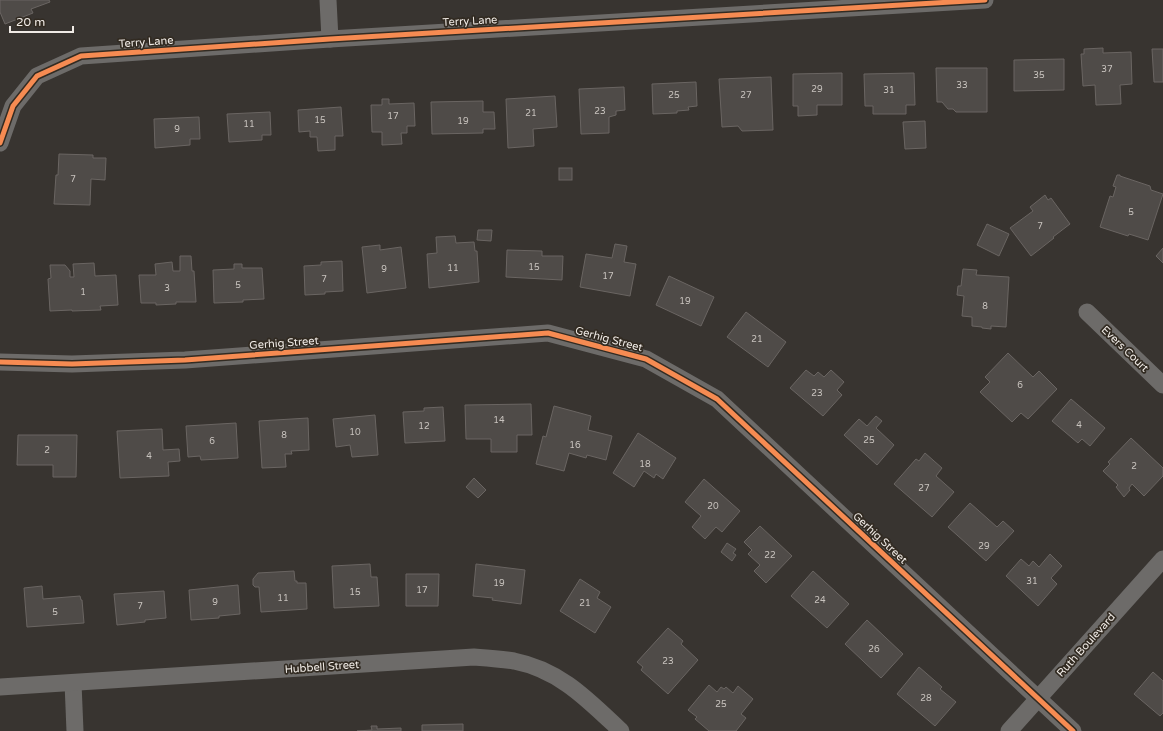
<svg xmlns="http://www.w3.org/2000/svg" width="1163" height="731" font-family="'Varela Round',sans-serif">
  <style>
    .building { fill: #4f4b48; stroke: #6a6562 }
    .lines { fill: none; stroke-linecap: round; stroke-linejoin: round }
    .street { stroke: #6d6b69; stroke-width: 17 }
    .cycleway-casing { stroke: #322b22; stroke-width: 8 }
    .cycleway { stroke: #f68b52; stroke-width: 5 }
    .labels { text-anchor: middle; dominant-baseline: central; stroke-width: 3.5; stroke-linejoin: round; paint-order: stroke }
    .number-label { font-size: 9px; fill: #c8c3be }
    .street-label { font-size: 11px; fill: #f0ebe6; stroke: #322b22 }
  </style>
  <rect width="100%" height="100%" fill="#383430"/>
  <g class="building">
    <path d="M0 0H49L50 2 31 9 33 13 5 24 0 12Z"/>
    <path d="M1103 48V53L1131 52 1132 84 1120 85 1121 104 1096 105 1095 85 1083 86 1081 54H1084V49Z"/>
    <path d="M1152 49H1163V82H1154Z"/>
    <path d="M1064 59V90L1014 91V60Z"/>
    <path d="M936 68H987V112H956L953 109H948L942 102H937Z"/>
    <path d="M842 73V105H817V115L798 116V106H793V74Z"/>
    <path d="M914 73 915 105H906V114H873V106H865L864 74Z"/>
    <path d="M771 77 773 130 742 131 738 126 722 127 719 79Z"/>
    <path d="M696 82 697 106 688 107 689 110 677 111V113L653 114 652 84Z"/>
    <path d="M624 87 625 110 616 111V115L609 117V133L581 134 579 89Z"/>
    <path d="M555 96 557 127 533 129 534 146 508 148 506 99Z"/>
    <path d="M382 99H389V104L414 103 415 126H407V133H401L402 144 382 145V132H372L371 105H382Z"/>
    <path d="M483 101V112H494L495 129H483V133L432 134 431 102Z"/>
    <path d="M341 107 343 136H335V150L318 151 317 137H310V131L299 132 298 110Z"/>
    <path d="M270 112 271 135H262V140L229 142 227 114Z"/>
    <path d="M199 117 200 139H190V145L155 148 154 119Z"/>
    <path d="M925 121 926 148 905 149 903 122Z"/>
    <path d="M59 154 93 155V158H106L105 180 91 179 90 205 54 204 56 175H58Z"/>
    <rect x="559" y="168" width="13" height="12"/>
    <path d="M1117 175H1120V176L1150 186 1151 190 1163 194 1148 240 1129 234 1128 236 1100 227 1110 196 1113 197 1116 187 1113 186Z"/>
    <path d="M1045 195 1048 200 1051 198 1070 224 1053 237 1054 238 1031 256 1010 228 1033 211 1030 207Z"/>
    <path d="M987 224 1009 234 999 256 977 245Z"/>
    <path d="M478 230H492L491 241 477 240Z"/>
    <path d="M455 236 456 243 474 242 475 251H477L479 282 429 288 427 254 437 253 436 237Z"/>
    <path d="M615 244 627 246 624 262 636 264 630 296 580 287 586 254 612 258Z"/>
    <path d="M380 245V250L401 247 406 288 367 293 362 247Z"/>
    <path d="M1163 248V263L1156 256Z"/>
    <path d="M507 250 542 251V256H563L562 280 506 277Z"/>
    <path d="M180 256H191L192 271H194L196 302H176V304L156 305V303H141L139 275H156L155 264 172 262 173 271H180Z"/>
    <path d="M342 261 343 291 325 292V294L305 295 304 266 321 265V262Z"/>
    <path d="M94 263 95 276 116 275 118 305 100 306 101 310 72 311V310L50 311 48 279 51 278 50 265H65L70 271V277H74L73 264Z"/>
    <path d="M234 264H242V268H262L264 299 243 300V302L214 303 213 270 234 269Z"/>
    <path d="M963 269 977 270 976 275 1009 277 1006 327 991 326V329L982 328V327L972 326V317L962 316 964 296 957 295 958 286H961Z"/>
    <path d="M669 276 714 297 701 326 656 305Z"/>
    <path d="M746 312 786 342 768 367 727 337Z"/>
    <path d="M1008 353 1033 377 1039 371 1057 389 1028 419 1021 413 1012 422 980 392 990 382 985 377Z"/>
    <path d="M806 370 814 376 818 372 824 377 831 370 844 382 837 390 842 395 823 416 790 388Z"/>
    <path d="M1071 399 1105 428 1090 446 1082 439 1078 443 1052 421Z"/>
    <path d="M531 404 532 435H517V452H491V439H466L465 405Z"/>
    <path d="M554 406 591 416 588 430 612 436 606 460 587 455 586 458 569 453 564 471 536 464 543 436 546 437Z"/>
    <path d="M443 407 445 441 405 443 403 412 424 411V408Z"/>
    <path d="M375 415 378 455 352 457 350 445 336 447 333 419Z"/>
    <path d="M876 416 882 421 876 428 894 445 877 465 844 435 859 419 867 426Z"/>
    <path d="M308 418 309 450 291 451 292 454H285L286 467 262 468 259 421Z"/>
    <path d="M236 423 238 458 201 460 200 456 188 457 186 426Z"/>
    <path d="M162 429 163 450 179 449 180 461 168 462 169 476 120 478 117 431Z"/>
    <path d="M638 433 676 458 663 479 656 474 654 478 644 471 634 487 613 473Z"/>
    <path d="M18 435H77L76 477H53V465H17Z"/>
    <path d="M1131 438 1163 468V476L1144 496 1132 484 1129 488 1130 490 1124 497 1116 487 1118 485 1103 471 1110 464 1108 462Z"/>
    <path d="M925 453 942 468 936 476 954 492 932 517 894 484 916 459 919 461Z"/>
    <path d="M474 478 486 490 478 498 466 487Z"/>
    <path d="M704 479 740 511 722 532 716 527 705 539 692 527 701 516 685 502Z"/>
    <path d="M970 503 997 527 1003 521 1014 531 986 561 948 527Z"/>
    <path d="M760 526 792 556 766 583 754 571 760 565 748 554 752 550 744 542Z"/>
    <path d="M727 543 736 549 733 553 736 555 732 561 721 552Z"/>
    <path d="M1050 554 1062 566 1051 578 1057 584 1038 606 1006 576 1021 559 1029 566 1033 561 1039 567Z"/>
    <path d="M370 564 371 577H377L379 606 334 608 332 566Z"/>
    <path d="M476 564 525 570 521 604 492 600 493 598 473 596Z"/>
    <path d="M294 571 295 581H297V583H306L307 609 261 612 259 587H255L253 585V579L258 573Z"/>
    <path d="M813 571 849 604 827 628 791 596Z"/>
    <path d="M406 574H439L438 606H406Z"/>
    <path d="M580 579 600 592 597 598 611 607 595 633 560 611Z"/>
    <path d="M238 585 240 614 219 616V618L191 620 189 590Z"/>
    <path d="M42 586 43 599 80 596 81 600H82L84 623 27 627 24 588Z"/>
    <path d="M164 591 166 618 145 620V622L117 625 114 594Z"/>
    <path d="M867 620 903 654 881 678 845 644Z"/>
    <path d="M668 628 683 641 681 644 698 660 668 694 641 670 643 667 637 662Z"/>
    <path d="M919 667 942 687 940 689 956 702 935 726 897 694Z"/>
    <path d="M1153 672 1163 681V713L1160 716 1134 694Z"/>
    <path d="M709 685 717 692 721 687 724 689 726 687 733 693 738 686 753 699 741 714 746 718 736 731H709L695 719 697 717 688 710Z"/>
    <path d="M463 724V731H422V725Z"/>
    <path d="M371 726H377V729L401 728V731H357L372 730Z"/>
  </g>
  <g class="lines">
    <g class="street">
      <path d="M328 0 330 39"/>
      <path d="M0 143 13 106 37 76 81 56 330 39 985 0"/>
      <path d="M1087 312 1163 385"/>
      <path d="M0 362 72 364 185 360 548 333 646 359 717 399 1073 731"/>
      <path d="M73 683 75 731"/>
      <path d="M0 687 474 657C487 658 501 659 514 661 560 670 588 700 621 731"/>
      <path d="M1009 731 1163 559"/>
    </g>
    <g class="cycleway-casing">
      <g id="cycleway">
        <path d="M0 143 13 106 37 76 81 56 330 39 985 0"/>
        <path d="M0 362 72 364 185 360 548 333 646 359 717 399 1073 731"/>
      </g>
    </g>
    <use href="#cycleway" class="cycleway"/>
  </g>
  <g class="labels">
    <g class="number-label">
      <text x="1107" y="69">37</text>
      <text x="1039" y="75">35</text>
      <text x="962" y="85">33</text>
      <text x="817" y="89">29</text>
      <text x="889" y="90">31</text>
      <text x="674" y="95">25</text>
      <text x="746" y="95">27</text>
      <text x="600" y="111">23</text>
      <text x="531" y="113">21</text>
      <text x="393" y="116">17</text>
      <text x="320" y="120">15</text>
      <text x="463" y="121">19</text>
      <text x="249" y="124">11</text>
      <text x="177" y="129">9</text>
      <text x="73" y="179">7</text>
      <text x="1131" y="212">5</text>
      <text x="1040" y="226">7</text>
      <text x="534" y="267">15</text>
      <text x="453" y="268">11</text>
      <text x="384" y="269">9</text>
      <text x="608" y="276">17</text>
      <text x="324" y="279">7</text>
      <text x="238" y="285">5</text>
      <text x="167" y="288">3</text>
      <text x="83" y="292">1</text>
      <text x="685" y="301">19</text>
      <text x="985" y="306">8</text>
      <text x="757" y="339">21</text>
      <text x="1020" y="385">6</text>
      <text x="817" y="393">23</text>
      <text x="499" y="420">14</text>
      <text x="1079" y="425">4</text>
      <text x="424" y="426">12</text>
      <text x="355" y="432">10</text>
      <text x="284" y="435">8</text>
      <text x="869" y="440">25</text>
      <text x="212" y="441">6</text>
      <text x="575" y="445">16</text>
      <text x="47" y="450">2</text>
      <text x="149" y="456">4</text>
      <text x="645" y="464">18</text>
      <text x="1134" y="466">2</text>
      <text x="924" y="488">27</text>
      <text x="713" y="506">20</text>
      <text x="984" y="546">29</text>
      <text x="770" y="555">22</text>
      <text x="1032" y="581">31</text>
      <text x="499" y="583">19</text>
      <text x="422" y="590">17</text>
      <text x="355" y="592">15</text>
      <text x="283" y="598">11</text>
      <text x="820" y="600">24</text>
      <text x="215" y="602">9</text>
      <text x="585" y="603">21</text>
      <text x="140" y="606">7</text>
      <text x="55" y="612">5</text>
      <text x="874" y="649">26</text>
      <text x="668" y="661">23</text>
      <text x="926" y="698">28</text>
      <text x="721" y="704">25</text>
    </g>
    <g class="street-label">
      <text transform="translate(470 21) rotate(-3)">Terry Lane</text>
      <text transform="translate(146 42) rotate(-4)">Terry Lane</text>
      <text transform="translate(609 339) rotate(15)">Gerhig Street</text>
      <text transform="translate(284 343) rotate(-4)">Gerhig Street</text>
      <text transform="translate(1125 349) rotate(44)">Evers Court</text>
      <text transform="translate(880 538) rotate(43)">Gerhig Street</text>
      <text transform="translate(1086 645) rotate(-48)">Ruth Boulevard</text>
      <text transform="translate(322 667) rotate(-4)">Hubbell Street</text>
    </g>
  </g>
  <path d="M10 26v6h63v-6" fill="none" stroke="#f0ebe6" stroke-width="2"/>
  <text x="16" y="26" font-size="12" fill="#f0ebe6" stroke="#322b22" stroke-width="3" paint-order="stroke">20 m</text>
</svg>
